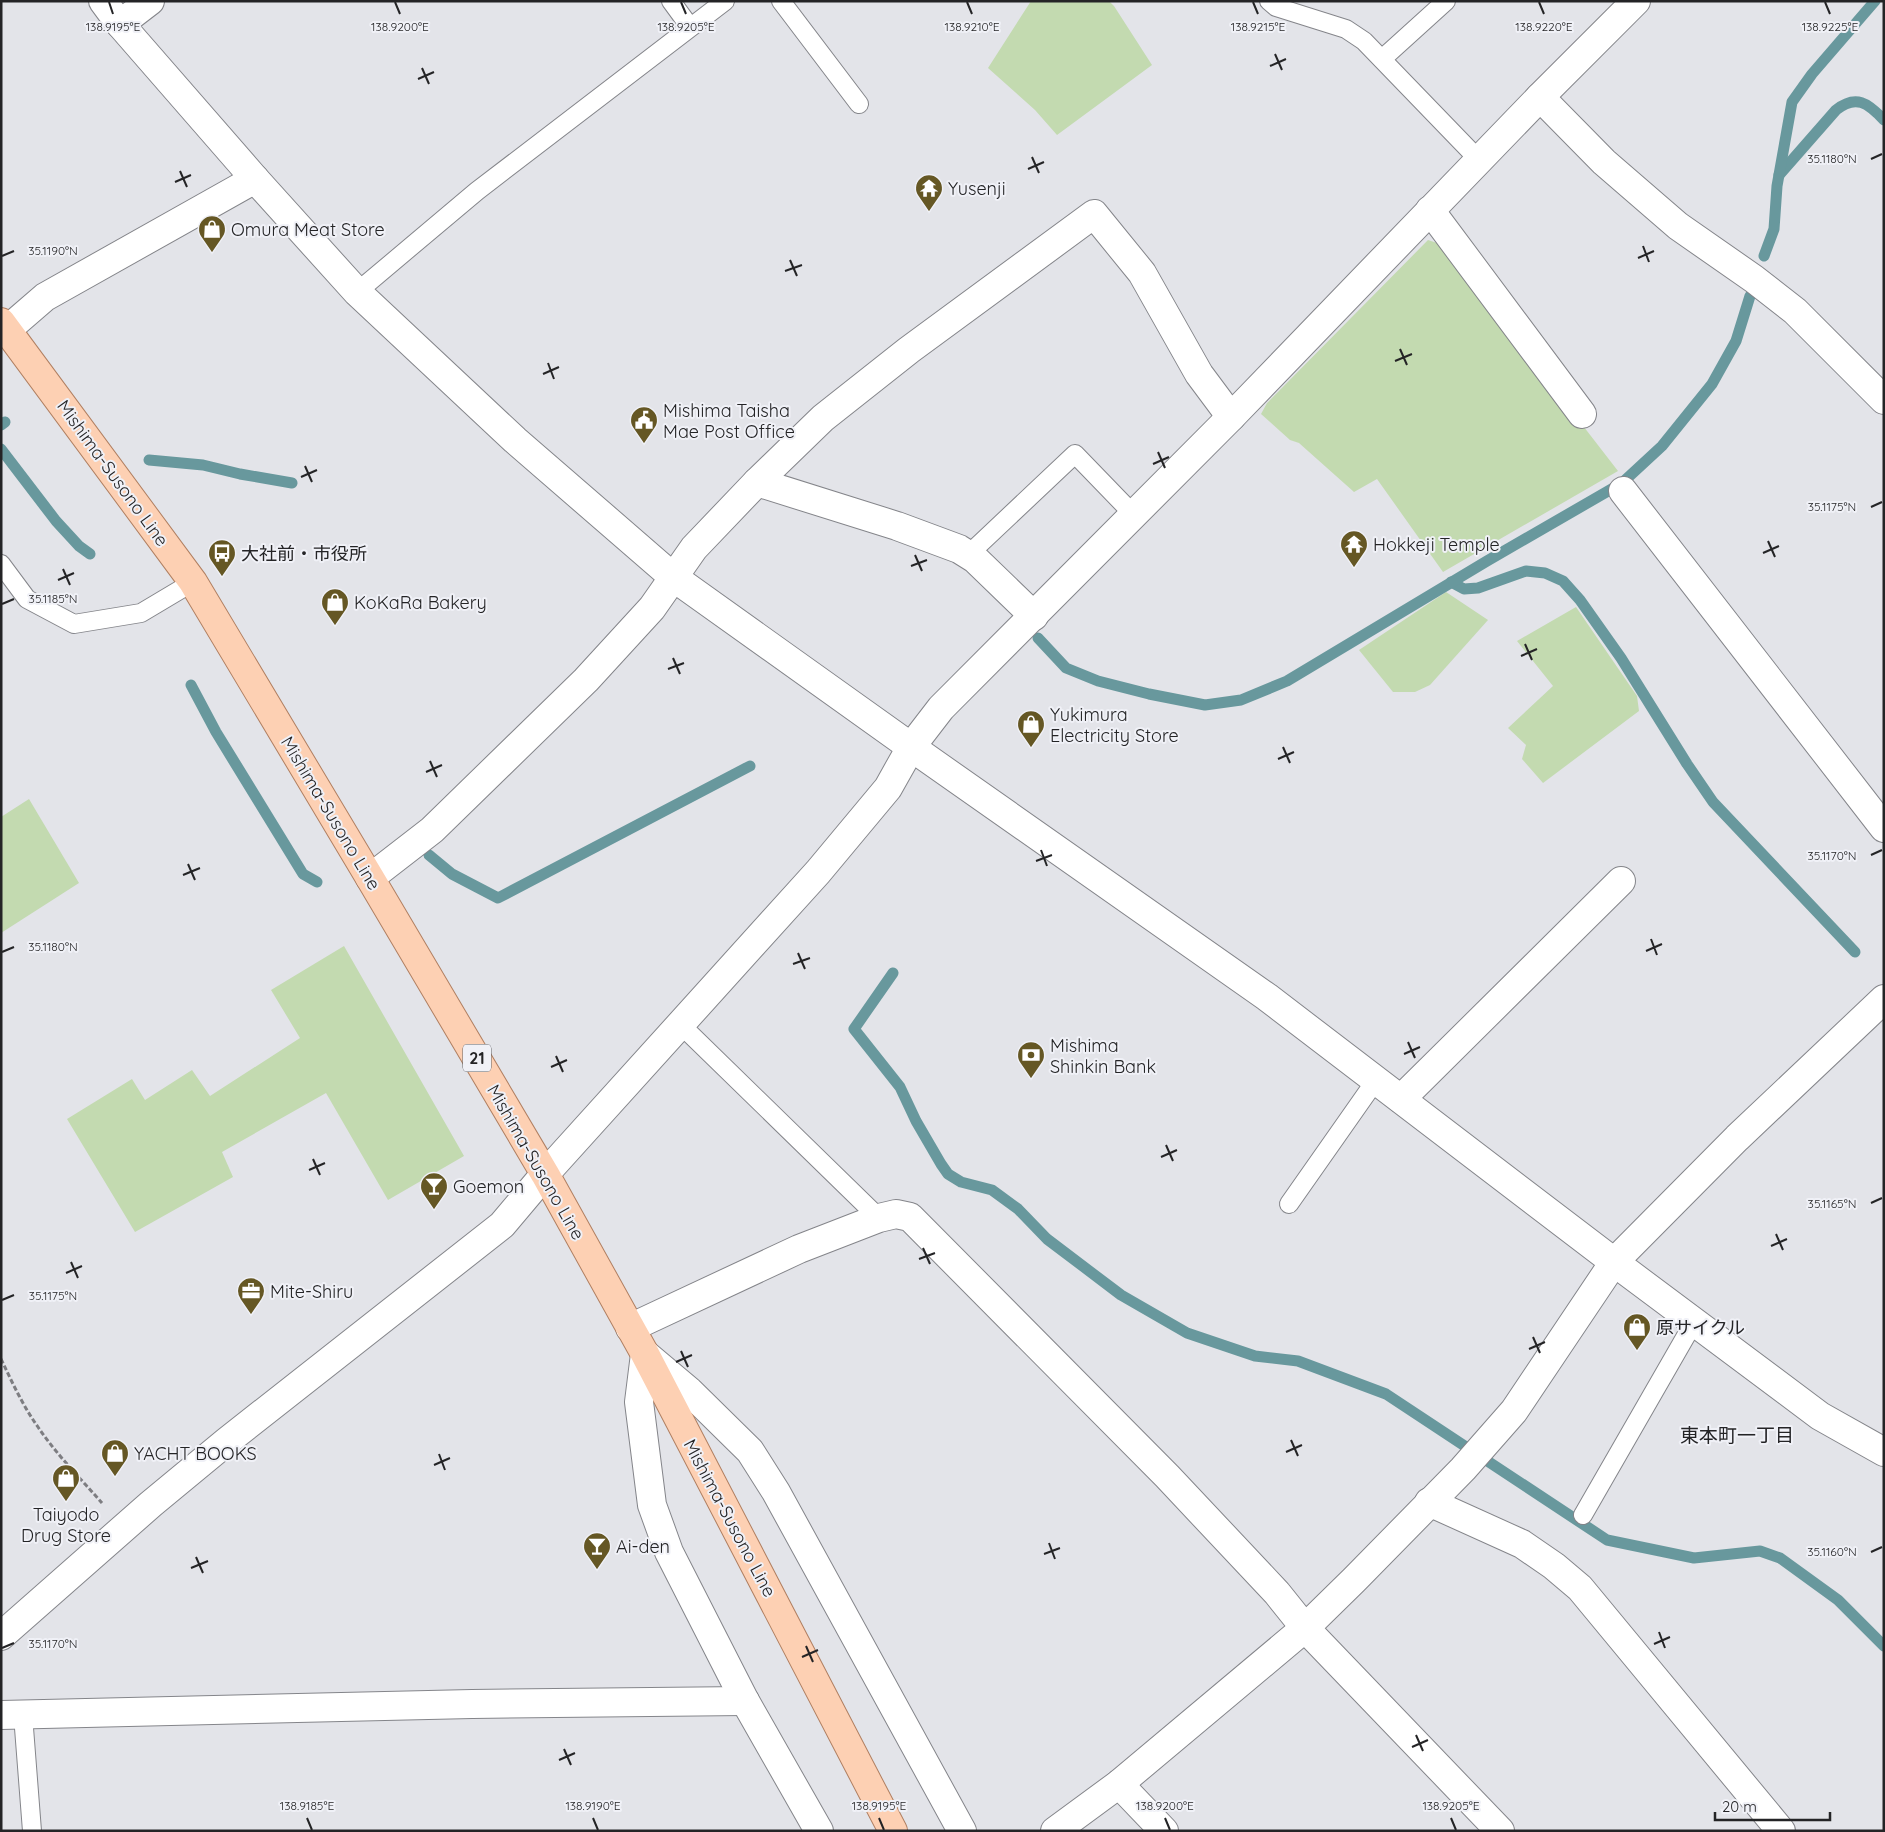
<svg xmlns="http://www.w3.org/2000/svg" width="1885" height="1832" font-family="Quicksand,'Noto Sans JP',sans-serif">
  <style>
    .green { fill: #c3dab0 }
    .lines { fill: none; stroke-linecap: round; stroke-linejoin: round }
    .stream { stroke: #68989d; stroke-width: 11 }
    .service-casing { stroke: #84858a; stroke-width: 20 }
    .minor-casing { stroke: #84858a; stroke-width: 30 }
    .tertiary-casing { stroke: #84858a; stroke-width: 30 }
    .primary-casing { stroke: #b07f61; stroke-width: 30 }
    .path { stroke: #7d7d81; stroke-width: 3; stroke-dasharray: 5 2.5; stroke-linecap: butt }
    .service { stroke: #fff; stroke-width: 18 }
    .minor { stroke: #fff; stroke-width: 28 }
    .tertiary { stroke: #fff; stroke-width: 28 }
    .primary { stroke: #fdd0b3; stroke-width: 28 }
    .ticks { fill: none; stroke: #242426; stroke-width: 2 }
    .labels { text-anchor: middle; dominant-baseline: central; stroke-width: 4; stroke-linejoin: round; paint-order: stroke }
    .shield { fill: #f0f1f7; stroke: #616265; stroke-width: 1 }
    .shield-label { font-size: 16px; font-weight: bold; fill: #242426 }
    .poi-label { font-size: 18px; fill: #242426; stroke: #f0f1f7; text-anchor: start }
    .street-label { font-size: 18px; fill: #242426; stroke: #f0f1f7 }
    .neighbourhood-label { font-size: 19px; fill: #242426; stroke: #f0f1f7 }
    .ticks-label { font-size: 12px; text-anchor: middle; fill: #242426; stroke: #f0f1f7; stroke-width: 4; stroke-linejoin: round; paint-order: stroke }
  </style>
  <rect width="100%" height="100%" fill="#e3e4e9"/>
  <g class="green">
    <path d="M1031 1H1109L1114 6 1152 65 1057 135 1035 110 988 68Z"/>
    <path d="M1428 240 1443 245 1618 471 1443 572 1377 479 1354 492 1299 443 1290 440 1261 414 1267 403Z"/>
    <path d="M1446 592 1488 620 1430 685 1415 692H1393L1359 650Z"/>
    <path d="M1576 607 1637 696 1639 711 1543 783 1522 759 1526 745 1508 728 1553 686 1517 641Z"/>
    <path d="M29 799 79 883 1 933V817Z"/>
    <path d="M344 946 464 1156 388 1200 326 1093 222 1152 233 1177 135 1232 67 1119 132 1079 145 1100 192 1070 210 1096 300 1038 271 990Z"/>
  </g>
  <g class="lines">
    <g class="stream">
      <path d="M1779 175 1836 110C1856 94 1868 103 1884 120"/>
      <path d="M1764 256 1774 229 1777 186 1792 102 1812 74 1875 1"/>
      <path d="M1 425 5 422"/>
      <path d="M1 449 56 521 79 546 90 554"/>
      <path d="M149 460 203 465 240 474 292 483"/>
      <path d="M1451 582 1464 589 1478 588 1526 571 1545 573 1563 581 1580 600 1621 658 1687 764 1713 802 1855 952"/>
      <path d="M1038 638 1066 668 1098 681 1149 694 1205 705 1241 700 1287 681 1487 561 1622 483 1662 446 1712 384 1736 341 1750 296"/>
      <path d="M191 685 216 732 303 874 317 882"/>
      <path d="M429 855 452 874 498 898 750 766"/>
      <path d="M893 973 854 1029 900 1087 916 1121 941 1164 948 1174 961 1182 992 1190 1018 1209 1047 1239 1121 1295 1187 1333 1255 1356 1298 1361 1386 1394 1607 1540 1694 1558 1760 1551 1780 1558 1838 1600 1884 1646"/>
    </g>
    <g class="service-casing">
      <g id="service">
        <path d="M671 1 690 27"/>
        <path d="M781 1 859 104"/>
        <path d="M1269 1 1276 7 1346 29 1364 41 1479 160"/>
        <path d="M1382 59 1446 1"/>
        <path d="M357 292 477 191 725 1"/>
        <path d="M968 555 1075 454 1134 515"/>
        <path d="M1 564 27 599 74 624 141 613 193 582"/>
        <path d="M680 1024 879 1218"/>
        <path d="M1289 1204 1376 1080"/>
        <path d="M1583 1515 1694 1322"/>
        <path d="M23 1715 32 1831"/>
      </g>
    </g>
    <g class="minor-casing">
      <g id="minor">
        <path d="M120 24 150 1"/>
        <path d="M1540 97 1604 162 1678 226 1754 279 1795 311 1884 400"/>
        <path d="M1430 210 1582 414"/>
        <path d="M1 332 8 329 45 297 255 179"/>
        <path d="M757 482 897 526 959 549 975 559 1034 616"/>
        <path d="M1623 491 1884 828"/>
        <path d="M370 878 432 830 586 680 652 608 694 548 757 482 823 418 909 350 1094 214 1142 273 1199 374 1231 417"/>
        <path d="M1401 1099 1621 881"/>
        <path d="M545 1174 818 872 888 788 911 747 941 708 1231 417 1540 97 1636 1"/>
        <path d="M630 1328 799 1249 879 1218 896 1214 910 1217 1167 1476 1277 1593 1305 1628 1500 1831"/>
        <path d="M645 1354 689 1391 750 1451 776 1492 962 1831"/>
        <path d="M645 1354 639 1402 652 1505 669 1552 745 1701 819 1831"/>
        <path d="M1429 1502 1522 1544 1554 1566 1580 1588 1781 1831"/>
        <path d="M1 1715 472 1704 745 1701"/>
        <path d="M1119 1784 1164 1831"/>
        <path d="M1055 1831 1119 1784 1305 1628 1354 1580 1463 1469 1514 1411 1614 1262 1737 1138 1884 999"/>
      </g>
    </g>
    <g class="tertiary-casing">
      <g id="tertiary">
        <path d="M103 1 120 24 255 179 357 292 515 440 673 577 911 747 1267 997 1614 1262 1820 1416 1884 1452"/>
        <path d="M1 1636 151 1504 226 1442 502 1225 545 1174"/>
      </g>
    </g>
    <g class="primary-casing">
      <path id="primary" d="M1 322 193 582 370 878 545 1174 645 1354 893 1831"/>
    </g>
    <path class="path" d="M1 1359C12 1382 23 1406 38 1427 56 1454 80 1478 102 1503"/>
    <use href="#service" class="service"/>
    <use href="#minor" class="minor"/>
    <use href="#tertiary" class="tertiary"/>
    <use href="#primary" class="primary"/>
  </g>
  <path class="ticks" d="M109 2 113 14M395 2 400 14M681 2 686 14M967 2 972 14M1253 2 1258 14M1539 2 1544 14M1825 2 1830 14M1275 54 1282 70M1270 66 1286 59M422 68 429 84M418 79 434 72M1032 157 1039 173M1871 159 1882 154M1028 169 1044 162M180 171 187 187M175 182 191 175M1643 246 1649 262M2 256 14 251M1638 258 1654 251M790 260 797 276M785 271 802 265M1400 349 1407 365M1395 361 1412 354M548 363 554 379M543 374 559 367M1158 452 1165 468M1153 464 1169 457M305 466 312 482M301 477 317 470M1871 507 1882 502M1768 541 1775 557M1763 553 1779 546M915 555 922 571M911 566 927 560M63 569 70 585M58 580 74 573M2 604 14 599M1525 644 1532 660M1521 656 1537 649M673 658 680 674M668 669 684 663M1283 747 1290 763M1278 759 1294 752M430 761 437 777M426 772 442 765M1041 850 1047 866M1871 855 1882 850M1036 861 1052 855M188 864 195 880M183 875 200 868M1651 939 1657 955M1646 951 1662 944M2 952 14 947M798 953 805 969M793 964 810 958M1408 1042 1415 1058M1404 1054 1420 1047M556 1056 563 1072M551 1067 567 1060M1166 1145 1173 1161M1161 1157 1177 1150M313 1159 320 1175M309 1170 325 1163M1871 1203 1882 1198M1776 1234 1783 1250M1771 1246 1787 1239M923 1248 930 1264M919 1259 935 1253M71 1262 78 1278M66 1273 82 1266M2 1300 14 1295M1533 1337 1540 1353M1529 1349 1545 1342M681 1351 688 1367M676 1362 692 1355M1291 1440 1298 1456M1286 1452 1302 1445M439 1454 445 1470M434 1465 450 1458M1049 1543 1055 1559M1871 1552 1882 1547M1044 1554 1060 1548M196 1557 203 1573M191 1568 208 1561M1659 1632 1665 1648M1654 1644 1670 1637M806 1646 813 1662M2 1648 14 1643M802 1657 818 1650M1416 1735 1423 1751M1412 1747 1428 1740M564 1749 571 1765M559 1760 575 1753M307 1818 312 1830M593 1818 598 1830M879 1818 884 1830M1165 1818 1170 1830M1451 1818 1456 1830"/>
  <defs>
    <g id="temple-pin" transform="scale(1.4375)"><path d="M0 17L-7.5 6A9.5 9.5 0 1 1 7.5 6Z" fill="#655724" stroke="#f0f1f7"/><path d="M0-6L5-2H3V0L6.5 2.5H4V6H1.5V3h-3V6H-4V2.5H-6.5L-3 0V-2H-5Z" fill="#fff"/></g>
    <g id="shop-pin" transform="scale(1.4375)"><path d="M0 17L-7.5 6A9.5 9.5 0 1 1 7.5 6Z" fill="#655724" stroke="#f0f1f7"/><path d="M-5-2.5h2.3a2.7 3.5 0 0 1 5.4 0H5L5.5 6h-11ZM-1.5-2.5h3a1.5 2.3 0 0 0-3 0Z" fill="#fff"/></g>
    <g id="civic-pin" transform="scale(1.4375)"><path d="M0 17L-7.5 6A9.5 9.5 0 1 1 7.5 6Z" fill="#655724" stroke="#f0f1f7"/><path d="M-.6-6.5H3V-4.5H.6V-3L4-1V1h2V6H-6V1h2V-1L-.6-3ZM-1.2 2.5V6h2.4V2.5Z" fill="#fff"/></g>
    <g id="bus-pin" transform="scale(1.4375)"><path d="M0 17L-7.5 6A9.5 9.5 0 1 1 7.5 6Z" fill="#655724" stroke="#f0f1f7"/><path d="M-5-6H5V4H4V6H2V4H-2V6H-4V4H-5ZM-3.5-4V0h7V-4ZM-3.5 1.2v1.5H-2V1.2ZM2 1.2v1.5H3.5V1.2Z" fill="#fff"/></g>
    <g id="bank-pin" transform="scale(1.4375)"><path d="M0 17L-7.5 6A9.5 9.5 0 1 1 7.5 6Z" fill="#655724" stroke="#f0f1f7"/><path d="M-6-4H6V4H-6ZM0-2.3a2.3 2.3 0 1 0 0 4.6a2.3 2.3 0 1 0 0-4.6Z" fill="#fff"/></g>
    <g id="bar-pin" transform="scale(1.4375)"><path d="M0 17L-7.5 6A9.5 9.5 0 1 1 7.5 6Z" fill="#655724" stroke="#f0f1f7"/><path d="M-6-5H6L.8 .8V4.5H3.5V6h-7V4.5H-.8V.8Z" fill="#fff"/></g>
    <g id="office-pin" transform="scale(1.4375)"><path d="M0 17L-7.5 6A9.5 9.5 0 1 1 7.5 6Z" fill="#655724" stroke="#f0f1f7"/><path d="M-6-3h4V-5.5h4V-3h4V5H-6ZM-1-4.5V-3h2v-1.5ZM-6 0V1H6V0Z" fill="#fff"/></g>
  </defs>
  <g fill-rule="evenodd">
    <use href="#temple-pin" x="929" y="188"/>
    <use href="#shop-pin" x="212" y="229"/>
    <use href="#civic-pin" x="644" y="420"/>
    <use href="#temple-pin" x="1354" y="544"/>
    <use href="#bus-pin" x="222" y="553"/>
    <use href="#shop-pin" x="335" y="602"/>
    <use href="#shop-pin" x="1031" y="724"/>
    <use href="#bank-pin" x="1031" y="1055"/>
    <use href="#bar-pin" x="434" y="1186"/>
    <use href="#office-pin" x="251" y="1291"/>
    <use href="#shop-pin" x="1637" y="1327"/>
    <use href="#shop-pin" x="115" y="1453"/>
    <use href="#shop-pin" x="66" y="1478"/>
    <use href="#bar-pin" x="597" y="1546"/>
  </g>
  <g class="labels">
    <rect class="shield" x="463" y="1044.5" width="28" height="27" rx="4"/>
    <g class="shield-label">
      <text x="477" y="1058">21</text>
    </g>
    <g class="poi-label">
      <text x="948" y="188">Yusenji</text>
      <text x="231" y="229">Omura Meat Store</text>
      <text x="663" y="410">Mishima Taisha<tspan x="663" dy="21">Mae Post Office</tspan></text>
      <text x="1373" y="544">Hokkeji Temple</text>
      <text x="241" y="553">大社前・市役所</text>
      <text x="354" y="602">KoKaRa Bakery</text>
      <text x="1050" y="714">Yukimura<tspan x="1050" dy="21">Electricity Store</tspan></text>
      <text x="1050" y="1045">Mishima<tspan x="1050" dy="21">Shinkin Bank</tspan></text>
      <text x="453" y="1186">Goemon</text>
      <text x="270" y="1291">Mite-Shiru</text>
      <text x="1656" y="1327">原サイクル</text>
      <text x="134" y="1453">YACHT BOOKS</text>
      <text x="66" y="1514" text-anchor="middle">Taiyodo<tspan x="66" dy="21">Drug Store</tspan></text>
      <text x="616" y="1546">Ai-den</text>
    </g>
    <g class="street-label">
      <text transform="translate(113 473) rotate(54)">Mishima-Susono Line</text>
      <text transform="translate(331 813) rotate(59)">Mishima-Susono Line</text>
      <text transform="translate(536 1162) rotate(60)">Mishima-Susono Line</text>
      <text transform="translate(730 1518) rotate(62)">Mishima-Susono Line</text>
    </g>
    <g class="neighbourhood-label">
      <text x="1737" y="1435">東本町一丁目</text>
    </g>
  </g>
  <g class="ticks-label">
    <text x="113" y="31">138.9195°E</text>
    <text x="400" y="31">138.9200°E</text>
    <text x="686" y="31">138.9205°E</text>
    <text x="972" y="31">138.9210°E</text>
    <text x="1258" y="31">138.9215°E</text>
    <text x="1544" y="31">138.9220°E</text>
    <text x="1830" y="31">138.9225°E</text>
    <text x="1832" y="163">35.1180°N</text>
    <text x="53" y="255">35.1190°N</text>
    <text x="1832" y="511">35.1175°N</text>
    <text x="53" y="603">35.1185°N</text>
    <text x="1832" y="860">35.1170°N</text>
    <text x="53" y="951">35.1180°N</text>
    <text x="1832" y="1208">35.1165°N</text>
    <text x="53" y="1300">35.1175°N</text>
    <text x="1832" y="1556">35.1160°N</text>
    <text x="53" y="1648">35.1170°N</text>
    <text x="307" y="1810">138.9185°E</text>
    <text x="593" y="1810">138.9190°E</text>
    <text x="879" y="1810">138.9195°E</text>
    <text x="1165" y="1810">138.9200°E</text>
    <text x="1451" y="1810">138.9205°E</text>
  </g>
  <rect width="1885" height="1832" fill="none" stroke="#242426" stroke-width="5"/>
  <path d="M1715 1812v8h115v-8" fill="none" stroke="#242426" stroke-width="2.5"/>
  <text x="1722" y="1812" font-size="15" fill="#242426" stroke="#f0f1f7" stroke-width="4" paint-order="stroke">20 m</text>
</svg>
